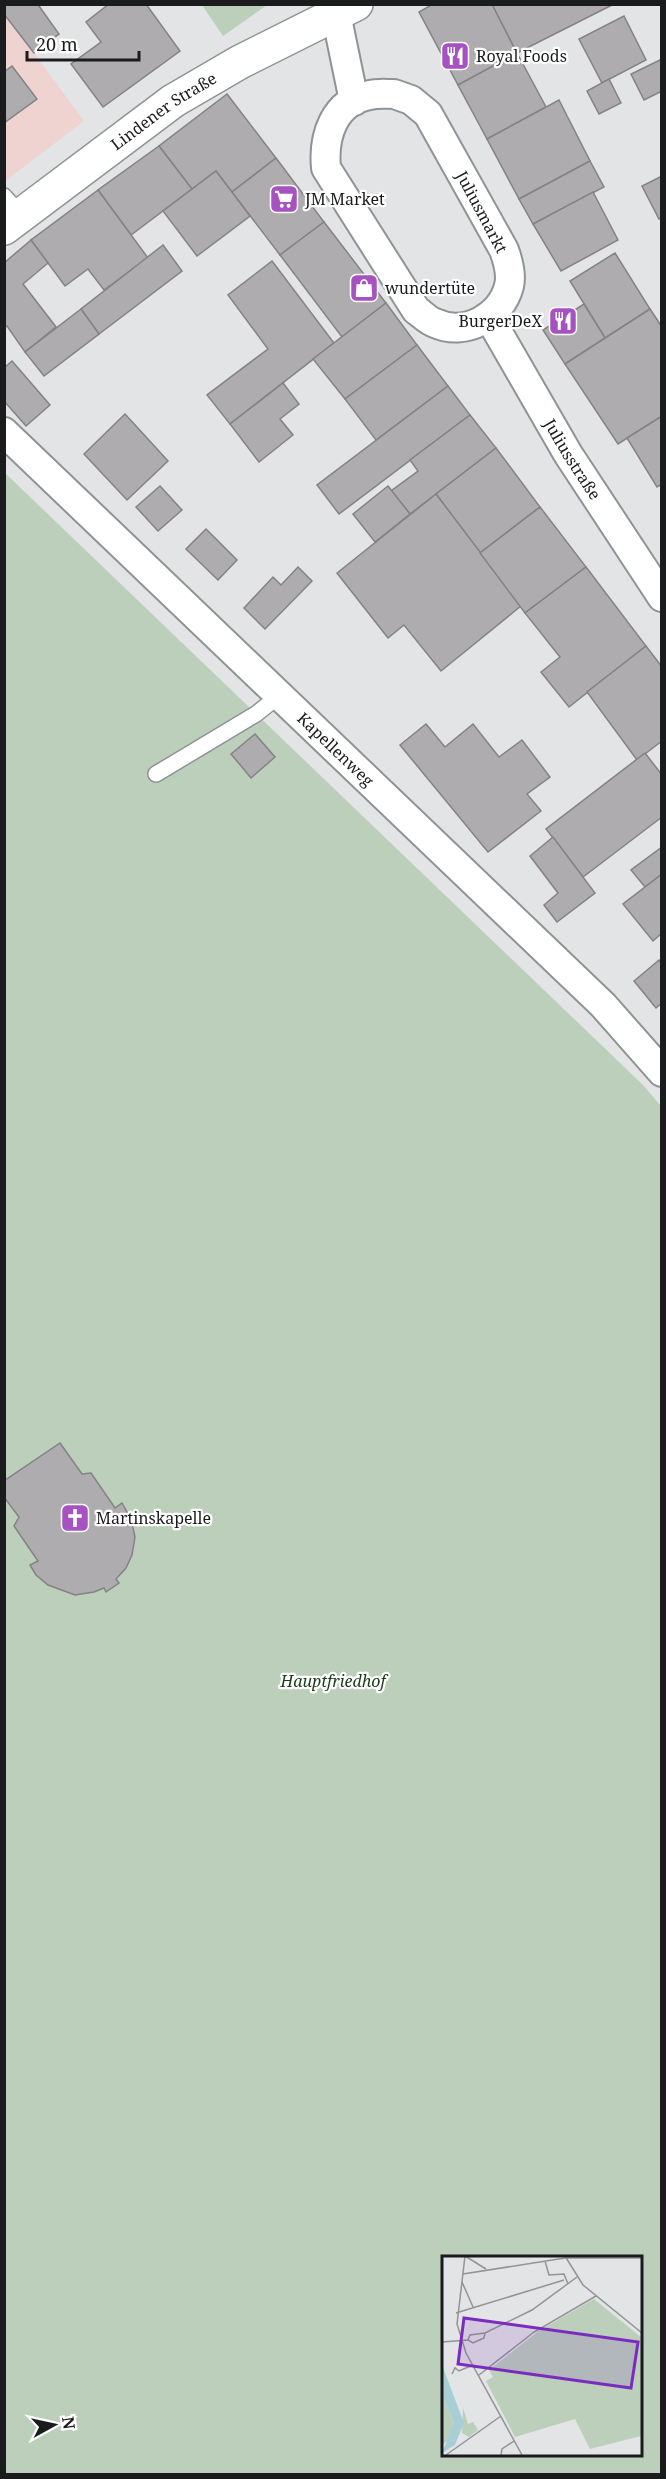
<svg xmlns="http://www.w3.org/2000/svg" width="666" height="2479" font-family="'Noto Serif',serif">
  <style>
    .commercial { fill: #eed3d1 }
    .green { fill: #bccfbb; fill-rule: evenodd }
    .building { fill: #aeacaf; stroke: #838284; stroke-width: 1.5 }
    .lines { fill: none; stroke-linecap: round; stroke-linejoin: round }
    .service-casing { stroke: #909395; stroke-width: 18 }
    .minor-casing { stroke: #909395; stroke-width: 32 }
    .secondary-casing { stroke: #909395; stroke-width: 36 }
    .service { stroke: #fff; stroke-width: 15 }
    .minor { stroke: #fff; stroke-width: 28 }
    .secondary { stroke: #fff; stroke-width: 33 }
    .labels { text-anchor: middle; dominant-baseline: central; stroke-width: 4.5; stroke-linejoin: round; paint-order: stroke }
    .poi-label { font-size: 16px; fill: #1a1b1c; stroke: #fff; text-anchor: start }
    .street-label { font-size: 16px; fill: #1a1b1c; stroke: #fff }
    .park-label { font-size: 16px; font-style: italic; fill: #193c18; stroke: #fff }
    .inset-road { fill: none; stroke: #929495; stroke-width: 1.5 }
    .view { fill: #7b2cbf; fill-opacity: 0.15; stroke: #7b2cbf; stroke-width: 3 }
    .inset-edge { fill: none; stroke: #1a1b1c; stroke-width: 3 }
  </style>
  <rect width="100%" height="100%" fill="#e2e4e6"/>
  <path class="commercial" d="M5 14 84 121 5 181Z"/>
  <g class="green">
    <path d="M202 5H267L223 36Z"/>
    <path d="M4 472 643 1085 661 1106V2474H5ZM444 2257H640V2454H444Z"/>
  </g>
  <g class="building">
    <path d="M4 4H41L39 6 59 34 34 53 4 14Z"/>
    <path d="M109 4H146L180 51 103 107 71 64 101 42 86 22Z"/>
    <path d="M433 4H492L517 53 458 85 419 12Z"/>
    <path d="M492 4H614L517 53Z"/>
    <path d="M624 16 646 60 602 83 579 39Z"/>
    <path d="M517 53 546 107 487 139 458 85Z"/>
    <path d="M662 59V91L644 100 631 74Z"/>
    <path d="M12 66 37 99 4 123V72Z"/>
    <path d="M609 79 621 103 599 114 587 91Z"/>
    <path d="M227 94 276 158 232 192 216 171 192 189 159 146Z"/>
    <path d="M559 100 590 161 519 199 487 139Z"/>
    <path d="M159 146 192 189 131 235 98 190Z"/>
    <path d="M276 158 324 222 280 255 232 192Z"/>
    <path d="M590 161 604 187 533 224 519 199Z"/>
    <path d="M216 171 250 216 197 256 163 211Z"/>
    <path d="M662 176V218L659 219 642 186Z"/>
    <path d="M98 190 148 258 104 290 88 269 65 286 31 240Z"/>
    <path d="M593 192 618 240 561 271 533 224Z"/>
    <path d="M324 222 386 303 342 337 280 255Z"/>
    <path d="M31 240 48 263 23 284 56 327 25 352 7 326 4 328V263Z"/>
    <path d="M163 245 182 271 99 334 81 309Z"/>
    <path d="M615 253 650 309 605 338 570 281Z"/>
    <path d="M272 261 334 343 230 424 207 395 268 349 228 295Z"/>
    <path d="M386 303 417 345 345 399 313 359Z"/>
    <path d="M584 304 605 338 565 364 543 330Z"/>
    <path d="M81 309 99 334 44 376 25 352Z"/>
    <path d="M650 309 662 327V416L618 444 565 364Z"/>
    <path d="M417 345 448 386 376 440 345 399Z"/>
    <path d="M12 361 50 405 26 426 4 401V368Z"/>
    <path d="M283 383 299 404 280 419 293 435 259 462 230 424Z"/>
    <path d="M448 386 470 415 339 514 317 485Z"/>
    <path d="M125 414 168 461 127 500 84 454Z"/>
    <path d="M470 415 496 448 410 514 391 491 418 471 410 460Z"/>
    <path d="M662 416V484L657 487 627 438Z"/>
    <path d="M496 448 540 507 480 553 436 494Z"/>
    <path d="M160 486 182 510 158 531 136 507Z"/>
    <path d="M388 486 410 514 375 542 353 514Z"/>
    <path d="M436 494 521 606 441 671 404 625 388 638 337 573Z"/>
    <path d="M540 507 586 567 525 613 480 553Z"/>
    <path d="M206 529 237 560 218 580 186 549Z"/>
    <path d="M298 567 312 581 265 629 244 608 273 577 281 585Z"/>
    <path d="M586 567 646 646 569 707 541 672 560 657 525 613Z"/>
    <path d="M646 646 662 667V741L637 760 587 692Z"/>
    <path d="M426 724 445 747 473 724 499 757 522 740 550 777 527 794 541 811 488 852 400 745Z"/>
    <path d="M255 734 275 757 251 778 231 754Z"/>
    <path d="M645 753 662 775V817L583 877 546 829Z"/>
    <path d="M553 837 595 893 557 922 544 905 558 893 530 856Z"/>
    <path d="M662 847V874L645 887 631 870Z"/>
    <path d="M662 874V933L653 941 623 904Z"/>
    <path d="M659 960 662 964V1003L656 1008 634 981Z"/>
    <path d="M60 1443 82 1474 91 1473 115 1508 122 1503 131 1519 135 1537 132 1555 126 1568 116 1579 119 1583 106 1592 104 1588 94 1592 75 1595 48 1585 36 1575 30 1565 38 1561 14 1526 19 1517 4 1497V1481Z"/>
  </g>
  <g class="lines">
    <g class="service-casing">
      <g id="service">
        <path d="M4 196 21 215"/>
        <path d="M156 774 256 714 280 695"/>
      </g>
    </g>
    <g class="minor-casing">
      <g id="minor">
        <path d="M334 4 354 101"/>
        <path d="M394 94 411 100 428 114 504 250C508 261 512 274 509 286 501 317 465 337 435 323 428 321 422 314 416 310L326 168C323 136 334 101 370 95 378 93 386 94 394 94Z"/>
        <path id="s1" d="M489 317 568 454 662 597"/>
        <path id="s2" d="M4 432 603 1005 662 1072"/>
      </g>
    </g>
    <g class="secondary-casing">
      <g id="secondary">
        <path id="s3" d="M4 228 173 101 240 62 356 4"/>
      </g>
    </g>
    <use href="#service" class="service"/>
    <use href="#minor" class="minor"/>
    <use href="#secondary" class="secondary"/>
  </g>
  <defs>
    <g id="restaurant-square" transform="scale(1.5)"><rect x="-9" y="-9" width="18" height="18" rx="4" fill="#a652c0" stroke="#fff"/><path d="M-5-6h1v4h1v-4h1v4h1v-4h1v5L-1.5 .5V6h-2V.5L-5-1ZM5-6V6H3V1.5H1.5Q1.5-4 5-6Z" fill="#fff"/></g>
    <g id="supermarket-square" transform="scale(1.5)"><rect x="-9" y="-9" width="18" height="18" rx="4" fill="#a652c0" stroke="#fff"/><path d="M-6-5.5h2.5l.6 2H6L4.5 2H-2.5L-4.4-4H-6ZM-1.5 3.2a1.3 1.3 0 1 0 .1 0ZM3 3.2a1.3 1.3 0 1 0 .1 0Z" fill="#fff"/></g>
    <g id="shop-square" transform="scale(1.5)"><rect x="-9" y="-9" width="18" height="18" rx="4" fill="#a652c0" stroke="#fff"/><path d="M-5-2.5h2.3a2.7 3.5 0 0 1 5.4 0H5L5.5 6h-11ZM-1.5-2.5h3a1.5 2.3 0 0 0-3 0Z" fill="#fff"/></g>
    <g id="church-square" transform="scale(1.5)"><rect x="-9" y="-9" width="18" height="18" rx="4" fill="#a652c0" stroke="#fff"/><path d="M-1.2-6h2.4v3.5h3.3v2.4h-3.3V6h-2.4V-.1h-3.3v-2.4h3.3Z" fill="#fff"/></g>
  </defs>
  <g fill-rule="evenodd">
    <use href="#restaurant-square" x="455" y="56"/>
    <use href="#supermarket-square" x="284" y="199"/>
    <use href="#shop-square" x="364" y="288"/>
    <use href="#restaurant-square" x="563" y="321"/>
    <use href="#church-square" x="75" y="1518"/>
  </g>
  <g class="labels">
    <g class="poi-label">
      <text x="476" y="56">Royal Foods</text>
      <text x="305" y="199">JM Market</text>
      <text x="385" y="288">wundertüte</text>
      <text x="542" y="321" text-anchor="end">BurgerDeX</text>
      <text x="96" y="1518">Martinskapelle</text>
    </g>
    <g class="street-label">
      <text stroke="none"><textPath href="#s3" startOffset="198">Lindener Straße</textPath></text>
      <text transform="translate(482 212) rotate(62)">Juliusmarkt</text>
      <text stroke="none"><textPath href="#s1" startOffset="165">Juliusstraße</textPath></text>
      <text stroke="none"><textPath href="#s2" startOffset="459">Kapellenweg</textPath></text>
    </g>
    <g class="park-label">
      <text x="333" y="1681">Hauptfriedhof</text>
    </g>
  </g>
  <g transform="translate(442 2256)">
    <rect width="200" height="200" fill="#e2e4e6"/>
    <path d="M152 43 199 81V180L148 193 133 163 73 181 44 125 51 121 47 114 98 74ZM0 139 12 167 9 182 0 189ZM21 152 26 168 31 166 36 174 27 181 20 177Z" fill="#bccfbb"/>
    <path d="M0 109 22 167 13 189 0 197 12 167 0 139Z" fill="#a8cfd5"/>
    <path class="inset-road" d="M23 0 44 13M23 0 15 68 24 97 80 199M123 0 141 29 200 77M123 2H200M103 5 107 19 122 18 126 28M21 18 123 2M20 26 31 51M14 57 122 24M43 77 42 82 31 87 26 84 28 79 43 77 90 54 135 21M0 86 26 84M10 118 13 112 17 115 31 109M37 119 92 76 154 40M4 199 59 160M59 199 60 193 72 185"/>
    <path class="view" d="M22 62 196 86 189 132 16 108Z"/>
    <rect width="200" height="200" class="inset-edge"/>
  </g>
  <rect width="666" height="2479" fill="none" stroke="#1a1b1c" stroke-width="12"/>
  <g transform="translate(54 2425) rotate(82)" stroke="#ffffff" stroke-width="4.5" paint-order="stroke">
  <path d="M0-4.5L10 22L0 15L-10 22Z" fill="#1a1b1c"/>
  <text y="-9" font-size="16" font-weight="bold" text-anchor="middle" fill="#1a1b1c">N</text>
  </g>
  <path d="M27 51v9h112v-9" fill="none" stroke="#1a1b1c" stroke-width="3"/>
  <text x="36" y="51" font-size="18" fill="#1a1b1c" stroke="#ffffff" stroke-width="4.5" paint-order="stroke">20 m</text>
</svg>
